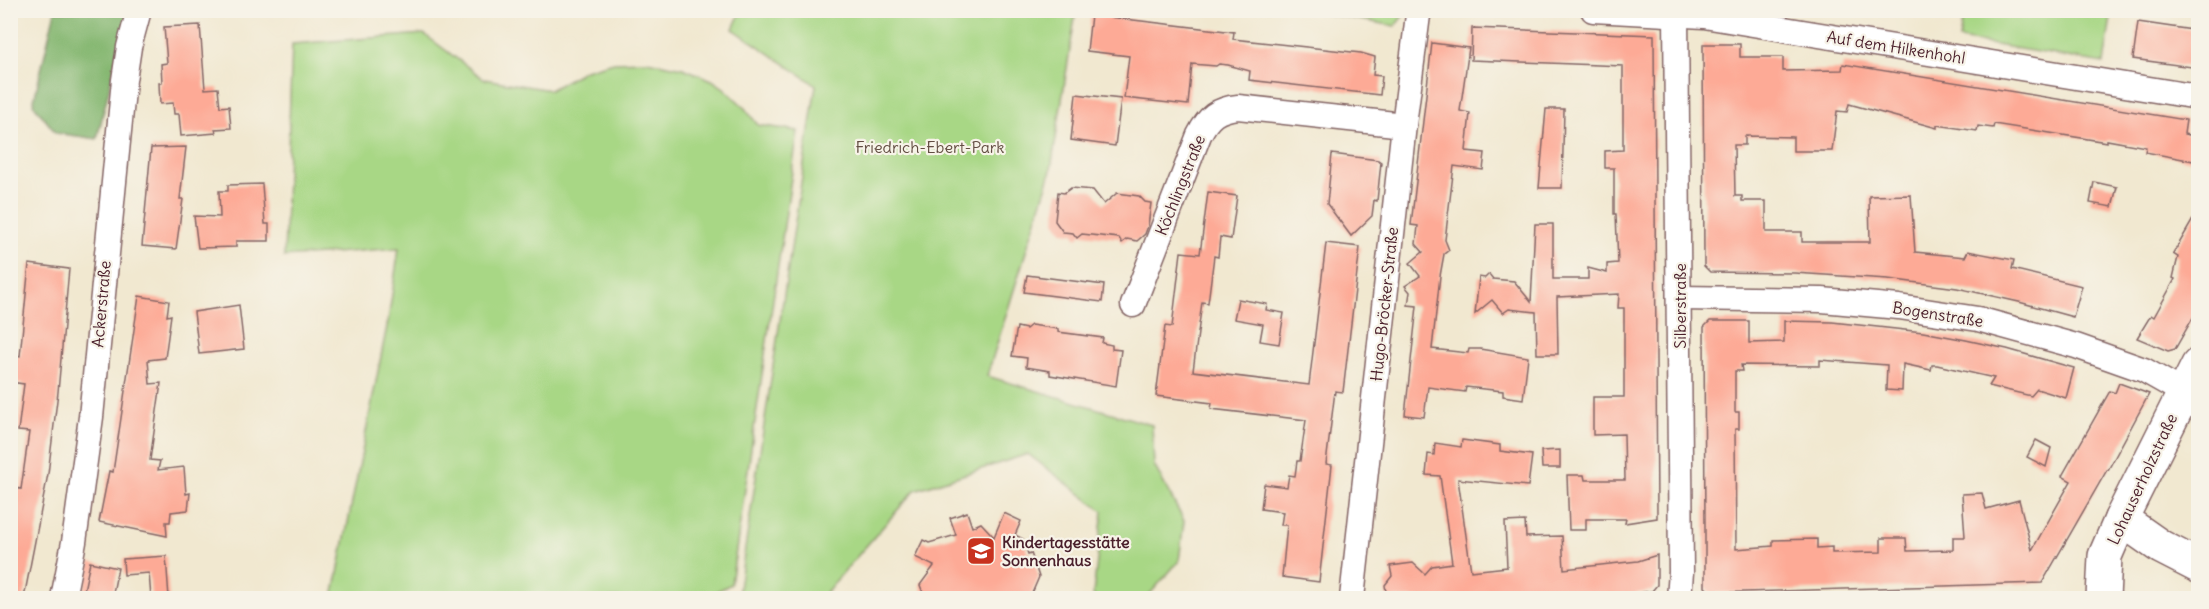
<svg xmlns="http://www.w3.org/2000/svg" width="2209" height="609" font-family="Delius,sans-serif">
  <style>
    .green { fill: #a8d785; stroke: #797b58; stroke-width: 1.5 }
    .forest { fill: #86b872; stroke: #686c4e; stroke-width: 1.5 }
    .building { fill: #fdaa96 }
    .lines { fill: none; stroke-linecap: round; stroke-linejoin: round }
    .street-casing { stroke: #846565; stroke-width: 27 }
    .secondary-casing { stroke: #846565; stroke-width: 36 }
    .street { stroke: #fff; stroke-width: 24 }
    .secondary { stroke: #fff; stroke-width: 33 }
    .labels { text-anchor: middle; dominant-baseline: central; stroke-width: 4.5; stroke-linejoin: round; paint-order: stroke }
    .street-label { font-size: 16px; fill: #4a1f2b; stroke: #f7f3e8 }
    .park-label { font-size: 16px; fill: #624d42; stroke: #f7f3e8 }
    .poi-label { font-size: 16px; font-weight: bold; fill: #4a1f2b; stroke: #f7f3e8; text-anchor: start }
  </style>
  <rect width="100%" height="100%" fill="#f7f3e8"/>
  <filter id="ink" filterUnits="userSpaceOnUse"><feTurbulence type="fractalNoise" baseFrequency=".0167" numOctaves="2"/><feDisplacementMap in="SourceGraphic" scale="12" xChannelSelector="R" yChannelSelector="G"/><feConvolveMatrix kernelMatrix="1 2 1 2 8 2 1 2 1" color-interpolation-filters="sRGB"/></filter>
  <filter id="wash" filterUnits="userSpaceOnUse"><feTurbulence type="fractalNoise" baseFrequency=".008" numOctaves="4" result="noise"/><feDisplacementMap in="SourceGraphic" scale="24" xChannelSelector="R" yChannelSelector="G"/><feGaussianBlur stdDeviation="1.35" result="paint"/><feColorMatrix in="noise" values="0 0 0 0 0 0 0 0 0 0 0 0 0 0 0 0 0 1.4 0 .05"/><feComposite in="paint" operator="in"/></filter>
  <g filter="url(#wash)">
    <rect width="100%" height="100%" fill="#f1e8d0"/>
    <g class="green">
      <path d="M741 11H1076L1050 175 987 376 1152 425 1154 465 1184 521 1179 561 1149 595 1142 598H1095L1093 594 1103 511 1028 454 915 490 821 598H729L738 595 816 85 733 29Z"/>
      <path d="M1309 11 1407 10V11L1395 26Z"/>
      <path d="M1964 11H2112L2104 63 1959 39Z"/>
      <path d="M424 34 484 79 550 90 585 70 614 62 647 61 683 68 712 80 724 88 743 106 758 125 798 131 731 584 704 598H333L388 321 399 248 284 257 292 44Z"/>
    </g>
    <path class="forest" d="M55 11H128L97 139 56 133 33 104Z"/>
    <g id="blocks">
      <g class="building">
        <path d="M1091 15 1234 32 1233 39 1361 53 1375 57 1373 75 1382 76 1380 95 1249 80 1250 71 1228 65 1219 64 1216 66 1192 64 1188 105 1124 98 1129 56 1087 51Z"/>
        <path d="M2138 22 2199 31V68L2133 59Z"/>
        <path d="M200 25 205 89 218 88 220 107 229 106 231 128 215 129 216 133 181 136 179 114H174L173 103 160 104 159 83H162L161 64 167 63 164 27Z"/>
        <path d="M1472 28 1654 35 1657 518 1625 523 1626 519H1586V530H1569L1567 475H1584L1585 480H1625L1624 434 1593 435V397H1624V308H1618L1619 294 1557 297 1558 354H1537L1536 312 1509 309 1503 313 1492 300 1475 314 1479 277 1485 278 1489 274 1493 279 1514 281 1531 302 1535 224H1553V279H1588V268L1607 273V264L1618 263 1616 214H1614V168H1605V151L1623 150V66L1471 60Z"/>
        <path d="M1432 43 1469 48 1460 111 1470 113 1466 151 1485 153 1483 170 1454 166 1445 240 1449 250 1444 254 1440 276 1432 349 1468 353 1469 349H1480L1528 357 1523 399 1503 396V391L1484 389 1466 387 1465 392 1428 387 1424 417 1405 415 1417 306 1408 305 1410 292 1405 286 1420 276 1410 263 1423 252 1416 244 1418 226 1411 225Z"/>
        <path d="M1703 44H1740V57H1783V71L1842 70 1843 64 2186 120 2184 134 2199 137V162L2145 152 2146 147 2107 140V142L1994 124 1993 128 1978 126 1977 131 1937 125V128L1849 104 1847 112 1837 111 1832 151H1793V137L1745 136V145H1734L1735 196H1742V201H1766V232H1802V242H1870L1869 196 1911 195 1915 252 1965 257 1968 251 2014 260 2012 269 2082 286 2073 317 2019 302 1957 288 1888 279 1794 273 1710 272 1704 266Z"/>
        <path d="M1076 94 1121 99 1115 146 1071 140Z"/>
        <path d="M1546 109H1564L1562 188H1539Z"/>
        <path d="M186 147 180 199H183L176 249 142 246 151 148Z"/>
        <path d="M1332 154 1378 160 1381 162 1377 201 1374 200 1372 216 1351 236 1327 204Z"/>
        <path d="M2094 182 2117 187 2112 207 2090 203Z"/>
        <path d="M262 184 265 224H269V241H236V247L198 248 194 216 220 217 219 191H228V185Z"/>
        <path d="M1071 188 1093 190 1104 204 1117 193 1139 196 1145 202 1151 203 1148 226 1145 234 1137 241 1127 239 1122 243 1119 238 1082 234 1077 238 1073 233 1063 232 1055 221 1058 192 1064 193Z"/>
        <path d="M1208 192 1237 196 1231 239 1220 237 1218 257 1214 256 1208 303 1202 302 1193 371 1309 385 1326 243 1360 247 1343 392 1335 391 1326 464 1332 465 1319 582 1282 577 1287 525H1281L1283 512 1261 509 1264 484 1287 487 1289 475 1295 476 1297 461H1300L1306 420 1211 409 1212 403 1156 396 1165 326 1172 327 1181 252 1200 254Z"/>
        <path d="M2199 209V307L2175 349 2168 351 2137 338 2151 315 2154 317 2175 279 2173 278 2178 257 2173 254Z"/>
        <path d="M29 264 69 269 58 392 48 474 24 598H10V487L21 489 29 432 18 431 24 384 10 382V355L20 356Z"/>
        <path d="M1027 275 1104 285 1102 302 1024 292Z"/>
        <path d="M139 296 169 301 167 316 171 315 165 358 148 360 150 384 161 383 150 460 160 461 158 470 184 467 186 494 190 493 188 510 171 512 170 522H166L167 536 99 522 109 471 113 472Z"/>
        <path d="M1238 299 1267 304 1266 310 1284 313 1279 344 1260 341 1263 324 1234 319Z"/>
        <path d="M239 305 244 349 199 354 194 312Z"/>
        <path d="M1710 321H1749V343L1784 342V321L1832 322 1923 332 1966 340 2007 349 2074 368 2066 398 2037 389 2031 396 1989 386 1994 378 1937 365H1932L1931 370 1903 364 1902 391 1886 390 1887 365 1820 360V366L1741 365 1742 371H1735V412H1739V429H1735L1736 549 1773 546V540L1817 539V548L1832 547V553L1881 552V538H1906L1907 551 1953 550V537H1965L1962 494 1982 493 1986 509 2019 500 2032 550 2071 481 2062 476 2110 391 2115 393 2119 383 2149 394 2108 470H2107L2042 583 1711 593 1705 587V531L1704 327Z"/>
        <path d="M1031 325 1058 329V332L1103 338 1102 343 1112 345V349L1121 350 1116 386 1050 375V371L1026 367 1027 358 1012 356 1017 327 1026 329Z"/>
        <path d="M1462 440 1500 445V451L1532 455 1528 486 1458 479 1471 571 1507 567 1505 522 1525 521 1526 537 1562 536 1564 569 1638 561 1657 555V585L1652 591 1607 598H1387L1385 585 1392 576 1390 566 1413 563 1425 574 1432 566 1452 563 1440 476 1426 475 1428 454 1434 455 1435 443 1461 447Z"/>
        <path d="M2036 440 2051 448 2046 467 2027 457Z"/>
        <path d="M1560 450V468H1542L1541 451Z"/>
        <path d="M967 512 972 527 981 523 994 537 1004 513 1021 521 1015 535 1023 539 1028 554 1031 553 1039 577 1030 598H925L920 585 934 566 915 557 923 540 929 543 956 535 950 518Z"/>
        <path d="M166 556 169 598H151L149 573 124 575 123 559Z"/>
        <path d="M90 562 118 568 112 598 83 595Z"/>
      </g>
    </g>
  </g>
  <g filter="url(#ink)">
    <use href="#blocks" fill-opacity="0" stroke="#846565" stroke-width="1.5"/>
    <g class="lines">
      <g class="street-casing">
        <g id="street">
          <path d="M1593 10 1704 16 2198 97"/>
          <path d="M1676 14 1681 572 1679 598"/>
          <path d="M1680 298 1822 300 1899 307 1978 319 2076 346 2144 370 2183 392"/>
          <path d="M1133 305 1199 135C1208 117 1217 109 1238 107L1404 125"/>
          <path d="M63 598 74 542 91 417 124 80 129 47 139 10"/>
          <path d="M1352 598 1404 125 1418 15 1421 10"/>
        </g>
      </g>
      <g class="secondary-casing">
        <g id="secondary">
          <path d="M2121 519 2161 547 2198 566"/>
          <path d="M2103 598 2105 556 2121 519 2198 365"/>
        </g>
      </g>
      <use href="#street" class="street"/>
      <use href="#secondary" class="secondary"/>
    </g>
  </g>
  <defs>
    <g id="school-square" transform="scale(1.5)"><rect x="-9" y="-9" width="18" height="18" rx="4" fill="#c8321e" stroke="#f7f3e8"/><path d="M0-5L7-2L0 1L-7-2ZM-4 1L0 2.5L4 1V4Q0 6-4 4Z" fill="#fff"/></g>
  </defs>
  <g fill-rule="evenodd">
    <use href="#school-square" x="981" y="551"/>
  </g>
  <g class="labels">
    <g class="street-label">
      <text transform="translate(1896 47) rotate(9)">Auf dem Hilkenhohl</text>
      <text transform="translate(1180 185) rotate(-68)">Köchlingstraße</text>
      <text transform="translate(101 304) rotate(-85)">Ackerstraße</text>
      <text transform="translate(1384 304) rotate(-84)">Hugo-Bröcker-Straße</text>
      <text transform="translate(1680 306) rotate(-90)">Silberstraße</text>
      <text transform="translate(1938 314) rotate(9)">Bogenstraße</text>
      <text transform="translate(2142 479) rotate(-65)">Lohauserholzstraße</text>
    </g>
    <g class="park-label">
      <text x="930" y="147">Friedrich-Ebert-Park</text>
    </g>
    <g class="poi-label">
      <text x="1002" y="542">Kindertagesstätte<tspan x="1002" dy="18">Sonnenhaus</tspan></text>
    </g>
  </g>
  <rect width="2209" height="609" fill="none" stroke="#f7f3e8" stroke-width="36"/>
</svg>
